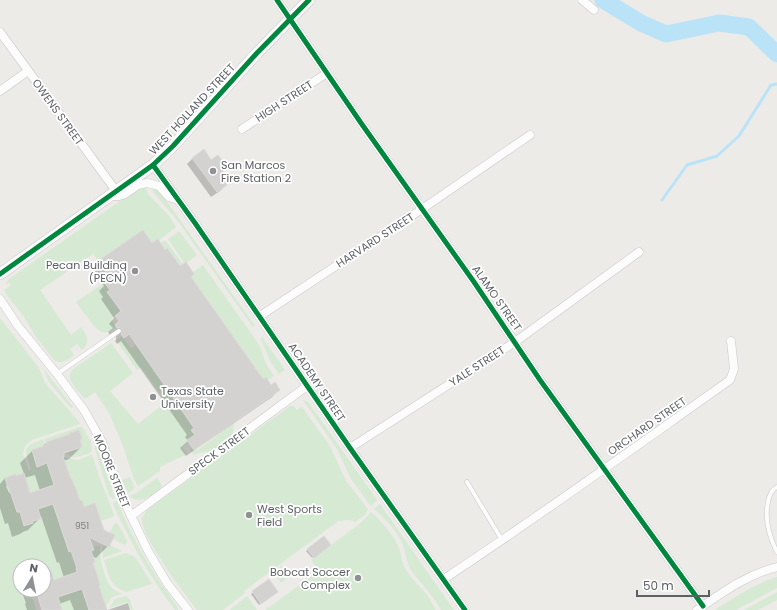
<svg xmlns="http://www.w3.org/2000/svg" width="777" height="610" font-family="Poppins,sans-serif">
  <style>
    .green { fill: #d6e9d2 }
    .shadow { fill: #0003; fill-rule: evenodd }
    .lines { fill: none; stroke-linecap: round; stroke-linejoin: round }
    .stream { stroke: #bbe3f8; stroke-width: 3 }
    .river { stroke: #bbe3f8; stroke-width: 17 }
    .building { fill: #d4d2d1; stroke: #dcdad7 }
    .lane-casing { stroke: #c8c8c9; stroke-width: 5 }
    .street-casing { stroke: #c8c8c9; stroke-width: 9 }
    .secondary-casing { stroke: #c9c9ca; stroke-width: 12 }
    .lane { stroke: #fcfcfc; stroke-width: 4 }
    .street { stroke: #fcfcfc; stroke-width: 8 }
    .secondary { stroke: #fcfcfc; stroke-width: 11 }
    .cycleway-casing { stroke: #fff; stroke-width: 8 }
    .cycleway { stroke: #00873e; stroke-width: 5 }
    .poi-dot { fill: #8f9194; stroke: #fff; stroke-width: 1.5 }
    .labels { text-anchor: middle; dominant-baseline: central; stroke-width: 3.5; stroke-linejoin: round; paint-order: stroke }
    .number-label { font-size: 9px; fill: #7c7e82 }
    .street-label { font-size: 11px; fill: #5d6166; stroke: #fff }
    .poi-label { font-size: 11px; fill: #5d6166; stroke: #fff; text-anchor: start }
  </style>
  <rect width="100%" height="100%" fill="#edebe8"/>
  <g class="green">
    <path d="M146 187 148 194 169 216 176 227 159 240 158 239 155 241 154 245 143 230 98 261 93 254 40 290 71 335 81 327C87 336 91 342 82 350L77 344 70 349 74 355C68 360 61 365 54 360L36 337 24 317 6 294 4 290 11 285 9 283 5 285 9 279 137 189Z"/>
    <path d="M152 188 157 190 163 196 255 326 253 327 180 224 171 213 153 192Z"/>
    <path d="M179 231 197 255 185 264 168 239Z"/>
    <path d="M165 240 183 264 173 276 111 319 116 326C104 340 96 329 88 318 84 313 80 308 76 302L105 282 110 290 107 292 120 309 137 297 165 250 161 243Z"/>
    <path d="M203 265 255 339 261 349 265 362 270 370 274 376 268 380 266 377 263 379 191 277 194 274 193 272Z"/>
    <path d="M0 318 39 368 45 383 80 423V424L32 440 25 446 23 454 29 471 31 469 26 454V449L31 444 43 439 45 445 32 450 37 466 47 463 54 485 30 493 24 473 16 476 15 474 5 478 8 488H9L17 512 21 511 24 525 33 523V521L41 519 38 509 62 502 71 551 76 568 77 572 54 580 51 570 44 573V566H29L31 564 36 561 35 559 30 562 26 566H20V590H30L36 610H0Z"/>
    <path d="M122 336 131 348 136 345 194 428 192 430 195 435 186 440 188 443 182 447 187 454 160 467V471L138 486 134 479 127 459V458L125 451 116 429 109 413 95 392 85 399C81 394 71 384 70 378 69 374 71 372 73 369L111 343 133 373 110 391 138 424 166 402 141 367 137 370 116 340Z"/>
    <path d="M262 337 285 370 279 374 270 361 261 339Z"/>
    <path d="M43 368 73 407 72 408 70 407 49 382Z"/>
    <path d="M303 400 308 402 375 497 377 500 371 506 351 479 337 449Z"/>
    <path d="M290 406H294L297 410 301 407H302L330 446 346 481 368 509 365 515 355 522C349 519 345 519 340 522V520L244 591 245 593 223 610H197C185 594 140 536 142 518L147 510Z"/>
    <path d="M234 423 233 432 227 442 213 452H203L194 455 190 450 192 448 194 451 199 449Z"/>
    <path d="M80 427 83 428 91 442 92 450 90 453 77 457H73L64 453 82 447 80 440 82 439 79 430 70 433V434L45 442 44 439Z"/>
    <path d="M96 444 115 498 113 499 109 496 95 449V446Z"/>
    <path d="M91 455 93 457 99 476 114 515 113 517 101 521 95 503 84 507 82 500 80 501 75 486H74L63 457 78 460Z"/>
    <path d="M130 477 135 488 128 493 122 480Z"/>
    <path d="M157 478 162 486C155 496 140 505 129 496L136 493Z"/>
    <path d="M117 501C132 539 153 574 177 606L178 610H175C150 577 130 542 113 504L114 502Z"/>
    <path d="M380 504 454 610H441C433 595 421 584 411 570 406 561 406 552 402 543 396 529 385 519 374 509Z"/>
    <path d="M371 512C382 522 392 533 398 546 402 554 401 563 406 570 412 580 421 587 428 596 431 601 433 606 436 610H265L319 571 311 560 362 522Z"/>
    <path d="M115 523 118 524 127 541 125 545 113 539 115 535 109 533Z"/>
    <path d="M104 544 109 547 110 545 122 551 103 558 102 550Z"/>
    <path d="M101 545C97 553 105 580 111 587 114 590 119 592 122 594L112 597 106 606 99 586 100 585 98 578 93 563 95 562 91 551 94 550 93 547Z"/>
    <path d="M126 553 135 557 152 584 126 592C123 591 120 589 117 587 109 582 107 569 104 560Z"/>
    <path d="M281 566 287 573 290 571 293 574 281 583 274 573Z"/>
    <path d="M777 577V588L736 610H715C735 597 754 584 777 577Z"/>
    <path d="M82 589 89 610H62L56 598Z"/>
    <path d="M777 592V600L758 610H744Z"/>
    <path d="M126 596 130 600 133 610H131L128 602 109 608 115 599Z"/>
    <path d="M247 596 257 610H229Z"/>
  </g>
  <g class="shadow">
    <path d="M193 158 211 161 226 168 219 175 226 185 220 191 211 197 187 164Z"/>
    <path d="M143 231 152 244 165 251 180 268 190 277 263 381 279 390 272 397 186 456 180 448 188 441 185 437 187 435 121 341 117 344 115 341 116 340V336L113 334 110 335 108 332 113 328 109 324 114 318 101 299 103 297 99 291 104 286 92 269 99 262Z"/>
    <path d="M69 435 79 441 81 447 69 459 63 461 79 502 108 546 96 558 92 556 94 562 92 564 98 586 107 610H74L70 600 59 604 61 610H27L25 604 26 603 21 590H44V574L54 581 64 578 59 562 57 563 41 516 39 517 40 518 28 530 23 532 20 534 12 537 8 523 5 524 0 508V484L5 478 15 475V477L24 474 20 463 32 451 41 448 46 443ZM35 475 40 491 30 495 24 478ZM6 486H8L10 493H9Z"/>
    <path d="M328 547 312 558 306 551 308 549Z"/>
    <path d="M269 580 275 593 259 605 251 594Z"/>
    <path d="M128 603 130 610H108Z"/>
  </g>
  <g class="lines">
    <path class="stream" d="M662 200 687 165 717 156 739 136 771 85 777 84"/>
    <path class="river" d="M603 0 641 23 666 34 719 23 749 27 777 54"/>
  </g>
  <g class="building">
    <path d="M204 149 211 160 218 155 227 168 220 174 227 185 217 192 192 158Z"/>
    <path d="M143 230 152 243 158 239 165 250 167 248 180 266 186 262 194 274 191 277 263 379 266 377 271 385 275 382 280 390 194 450 187 440 195 435 191 430 194 428 129 334 124 338 121 334 122 332V329L120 328H117L115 325 119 321 115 316 121 311 107 292 110 290 105 283 111 279 98 261Z"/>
    <path d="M79 430 82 439 80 440 82 447 64 453V457H63L71 479H72L74 486H75L80 501 82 500 84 507 95 503 104 530 115 535 109 547 89 537 94 550 91 551 95 562 93 563 98 578 100 585 99 586 107 610H89L82 589 58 597 62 610H42L36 590H44V573L51 570 54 580 77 572 76 568H77L71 551 69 552 53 504 38 509 41 519 33 521V523L24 526 20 512H17L9 488H8L5 478 16 474V476L24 473 30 493 54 485 47 463 37 467 32 450 47 445 46 442 70 434V433Z"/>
    <path d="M324 536 331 545 314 558 307 549Z"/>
    <path d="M269 579 278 592 261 604 252 591Z"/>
  </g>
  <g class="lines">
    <g class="lane-casing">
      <g id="lane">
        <path d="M57 374 119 331"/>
        <path d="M467 482 502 540"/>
        <path d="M777 487C771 490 769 496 768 502 764 520 769 536 777 552"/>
      </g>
    </g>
    <g class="street-casing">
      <g id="street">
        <path d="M277 0 361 123 474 282 540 380 703 606"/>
        <path d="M582 0 594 10"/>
        <path d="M0 32 116 191"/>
        <path d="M0 91 28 71"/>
        <path d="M242 129 327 73"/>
        <path d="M153 165 195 223 350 448 465 610"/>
        <path d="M110 196H119L125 194 138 185 147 183 159 186 169 197 178 200"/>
        <path d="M0 299 18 326 57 374 84 410 102 442 122 497 148 551 167 583 188 610"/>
        <path d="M260 316 422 209 530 135"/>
        <path d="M350 448 515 342 639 252"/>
        <path d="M131 516 307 386"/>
        <path d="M444 579C541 515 635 447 730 380L734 369 731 341"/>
        <path d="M697 610C723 592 746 575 777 567"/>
      </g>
    </g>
    <g class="secondary-casing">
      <path id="secondary" d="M0 274 153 165 173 146 257 53 309 0"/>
    </g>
    <use href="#lane" class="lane"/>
    <use href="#street" class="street"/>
    <use href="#secondary" class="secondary"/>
    <g class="cycleway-casing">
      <g id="cycleway">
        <path d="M277 0 361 123 474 282 540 380 703 606"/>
        <path d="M153 165 195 223 350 448 465 610"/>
        <path d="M0 274 153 165 173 146 257 53 309 0"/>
      </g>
    </g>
    <use href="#cycleway" class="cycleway"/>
  </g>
  <g class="poi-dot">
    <circle cx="213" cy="171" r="4"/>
    <circle cx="135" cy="271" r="4"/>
    <circle cx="153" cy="397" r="4"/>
    <circle cx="249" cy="515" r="4"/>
    <circle cx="358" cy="578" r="4"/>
  </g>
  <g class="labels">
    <g class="number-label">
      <text x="82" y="526">951</text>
    </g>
    <g class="street-label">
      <text transform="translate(284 101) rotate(-33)">HIGH STREET</text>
      <text transform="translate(192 109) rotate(-47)">WEST HOLLAND STREET</text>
      <text transform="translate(58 112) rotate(54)">OWENS STREET</text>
      <text transform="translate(375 240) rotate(-33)">HARVARD STREET</text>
      <text transform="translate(497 298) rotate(55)">ALAMO STREET</text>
      <text transform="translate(477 366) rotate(-33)">YALE STREET</text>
      <text transform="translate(317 382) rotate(56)">ACADEMY STREET</text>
      <text transform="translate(647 426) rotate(-35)">ORCHARD STREET</text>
      <text transform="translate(219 451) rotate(-36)">SPECK STREET</text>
      <text transform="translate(112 471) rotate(68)">MOORE STREET</text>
    </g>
    <g class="poi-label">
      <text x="221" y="165">San Marcos<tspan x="221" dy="13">Fire Station 2</tspan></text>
      <text x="127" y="265" text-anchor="end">Pecan Building<tspan x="127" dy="13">(PECN)</tspan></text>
      <text x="161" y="391">Texas State<tspan x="161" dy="13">University</tspan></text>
      <text x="257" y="509">West Sports<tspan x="257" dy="13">Field</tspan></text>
      <text x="350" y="572" text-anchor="end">Bobcat Soccer<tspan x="350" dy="13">Complex</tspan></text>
    </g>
  </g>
  <g transform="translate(32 578) rotate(10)"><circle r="19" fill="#ffffff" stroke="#bec0c2"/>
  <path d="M0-3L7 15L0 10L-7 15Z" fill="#8f9194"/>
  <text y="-6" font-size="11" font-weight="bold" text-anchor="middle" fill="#5d6166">N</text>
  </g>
  <path d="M637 590v6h72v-6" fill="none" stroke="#5d6166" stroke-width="2"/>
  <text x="643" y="590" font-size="12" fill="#5d6166" stroke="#ffffff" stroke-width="3" paint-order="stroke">50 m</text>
</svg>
